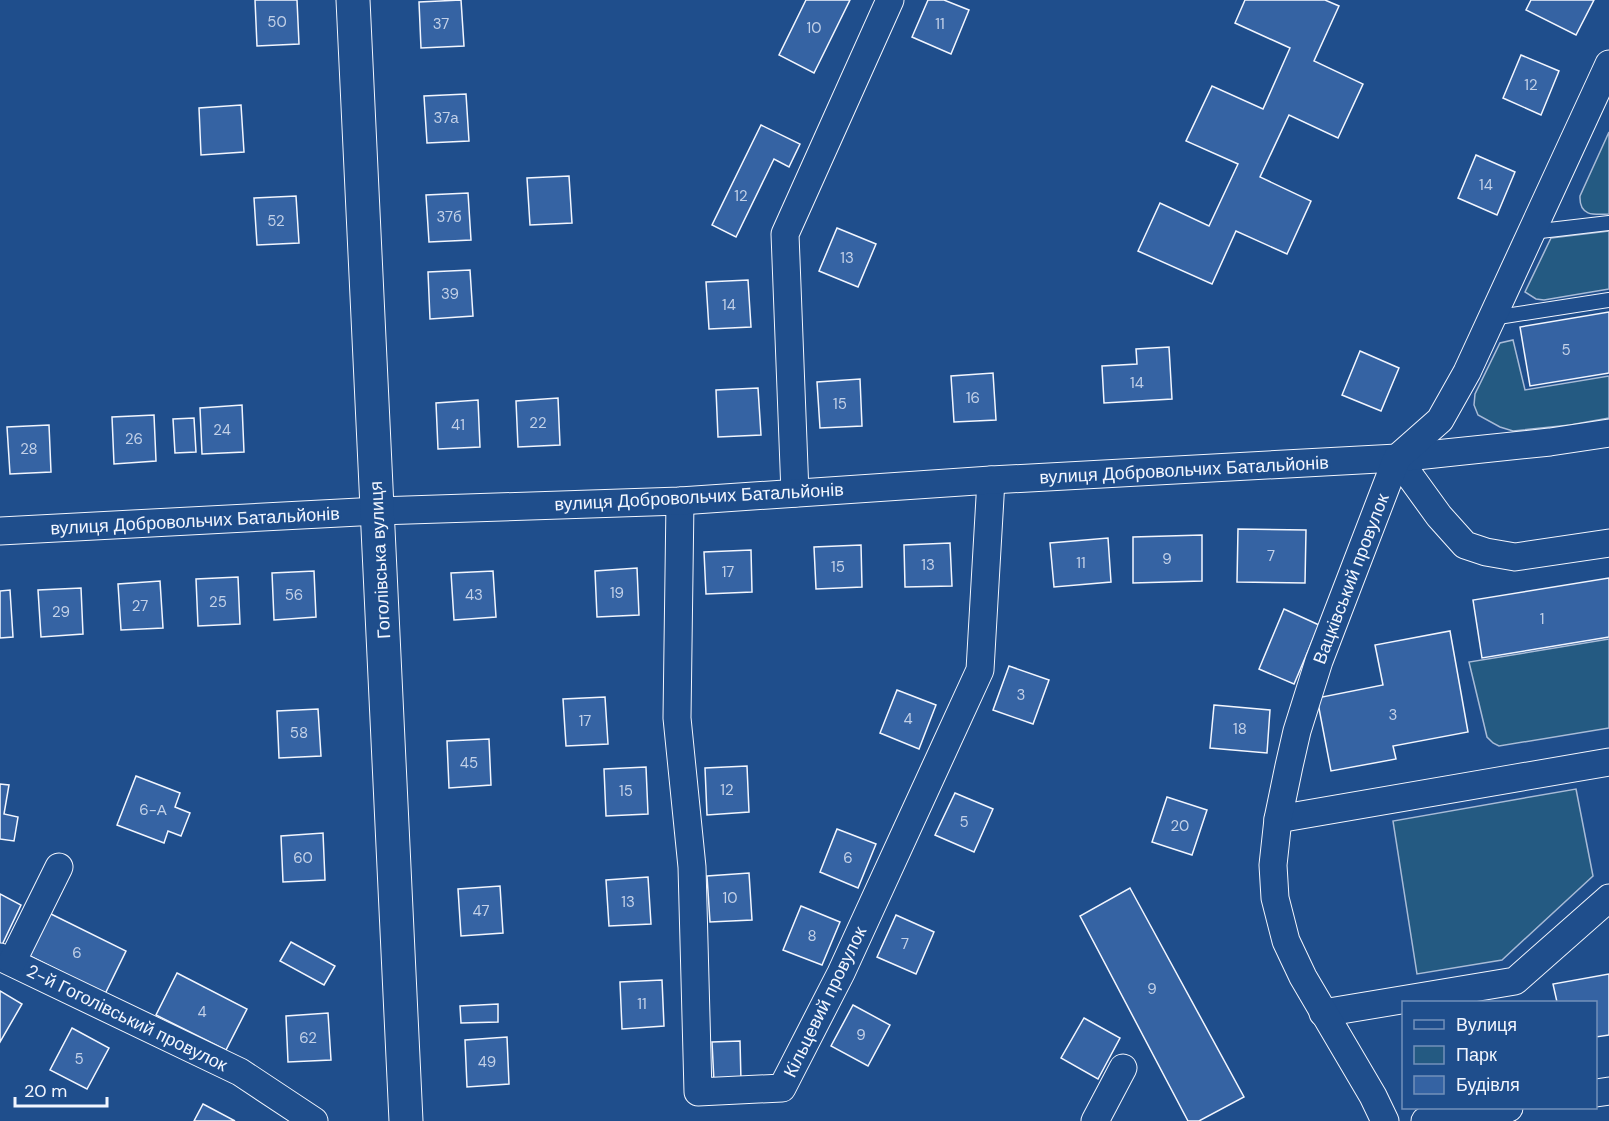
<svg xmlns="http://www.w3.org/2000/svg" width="1609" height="1121" font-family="'DM Sans',sans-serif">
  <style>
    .green { fill: #245a82; stroke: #a8bbd7; stroke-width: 1.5 }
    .building { fill: #3563a3; stroke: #f2f6ff; stroke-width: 1.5 }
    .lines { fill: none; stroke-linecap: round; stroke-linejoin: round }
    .lane-casing { stroke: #f2f6ff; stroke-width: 16 }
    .street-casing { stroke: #f2f6ff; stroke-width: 29 }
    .secondary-casing { stroke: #f2f6ff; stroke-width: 35 }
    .lane { stroke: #1f4e8c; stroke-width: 14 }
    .street { stroke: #1f4e8c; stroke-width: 27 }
    .secondary { stroke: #1f4e8c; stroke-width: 33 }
    .labels { text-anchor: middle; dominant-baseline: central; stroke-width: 4.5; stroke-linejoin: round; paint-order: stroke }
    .number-label { font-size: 15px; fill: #c3d1e8 }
    .street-label { font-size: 18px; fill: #f2f6ff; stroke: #1f4e8c }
  </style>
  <rect width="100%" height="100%" fill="#1f4e8c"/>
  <g class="green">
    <path d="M1609 132V214C1593 215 1579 216 1580 196Z"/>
    <path d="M1609 231V289L1544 300 1536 299 1525 292 1551 238Z"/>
    <path d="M1513 340 1525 390 1609 376V418L1570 425 1513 431 1500 427 1478 415 1474 405 1475 394 1500 343Z"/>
    <path d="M1609 639V728L1499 746 1493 743 1487 737 1469 662Z"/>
    <path d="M1576 789 1593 876 1502 960 1417 974 1393 821Z"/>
  </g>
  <g class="building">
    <path d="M255 0H297L299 44 257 46Z"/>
    <path d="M461 0 464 46 421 48 419 2Z"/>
    <path d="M806 0H850L814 73 779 55Z"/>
    <path d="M928 0H944L969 10 951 54 912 37Z"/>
    <path d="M1245 0H1325L1339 6 1314 61 1363 84 1338 138 1289 115 1260 177 1311 201 1287 254 1236 231 1212 284 1138 251 1160 203 1209 226 1238 164 1186 141 1212 86 1263 109 1290 48 1235 23Z"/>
    <path d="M1531 0H1594L1576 35 1526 10Z"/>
    <path d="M1521 55 1559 71 1541 115 1503 98Z"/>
    <path d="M466 94 469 141 427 143 424 96Z"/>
    <path d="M241 105 244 152 201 155 199 108Z"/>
    <path d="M761 125 800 144 789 167 774 159 736 237 712 225Z"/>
    <path d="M1476 155 1515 172 1497 215 1458 198Z"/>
    <path d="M569 176 572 223 530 225 527 178Z"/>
    <path d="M468 193 471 240 429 242 426 195Z"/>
    <path d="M296 196 299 243 257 245 254 198Z"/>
    <path d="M837 228 876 244 858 287 819 271Z"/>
    <path d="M470 270 473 316 430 319 428 272Z"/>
    <path d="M748 280 751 327 709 329 706 282Z"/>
    <path d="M1609 312V373L1530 386 1520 327Z"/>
    <path d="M1169 347 1172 399 1104 403 1102 366 1137 364 1136 349Z"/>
    <path d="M1360 351 1399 368 1381 411 1342 395Z"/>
    <path d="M993 373 996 420 954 422 951 376Z"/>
    <path d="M860 379 862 426 820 428 817 382Z"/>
    <path d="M758 388 761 435 718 437 716 390Z"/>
    <path d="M558 398 560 445 518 447 516 401Z"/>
    <path d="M478 400 480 447 438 449 436 403Z"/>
    <path d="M242 405 244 452 202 454 200 408Z"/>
    <path d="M154 415 156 461 114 464 112 417Z"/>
    <path d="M194 418 196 452 175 453 173 419Z"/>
    <path d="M49 425 51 472 10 474 7 427Z"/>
    <path d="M1238 529 1306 530 1305 583 1237 582Z"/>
    <path d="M1202 535V581L1133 583V537Z"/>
    <path d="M1108 538 1111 582 1054 587 1050 543Z"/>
    <path d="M950 543 952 586 905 587 904 545Z"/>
    <path d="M861 545 862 587 816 589 814 547Z"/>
    <path d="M751 550 752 592 706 594 704 552Z"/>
    <path d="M637 568 639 615 597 617 595 571Z"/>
    <path d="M314 571 316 617 274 620 272 573Z"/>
    <path d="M493 571 496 617 454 620 451 573Z"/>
    <path d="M238 577 240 624 198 626 196 579Z"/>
    <path d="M1609 578V637L1482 658 1473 600Z"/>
    <path d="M160 581 163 628 121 630 118 584Z"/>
    <path d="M81 588 83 634 41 637 38 590Z"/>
    <path d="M10 590 13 637 0 638V591Z"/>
    <path d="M1284 609 1319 625 1294 684 1259 669Z"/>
    <path d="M1450 631 1468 732 1393 746 1396 759 1331 771 1317 698 1383 685 1375 645Z"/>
    <path d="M1009 666 1049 680 1033 724 993 710Z"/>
    <path d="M897 690 936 705 919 749 880 733Z"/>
    <path d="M605 697 608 744 566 746 563 699Z"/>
    <path d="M1214 705 1270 710 1267 753 1210 748Z"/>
    <path d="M318 709 321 756 279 758 277 711Z"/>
    <path d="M489 739 491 785 449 788 447 741Z"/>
    <path d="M747 766 749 812 707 815 705 768Z"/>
    <path d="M646 767 648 814 606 816 604 769Z"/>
    <path d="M136 776 180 793 175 807 190 813 181 836 168 831 164 843 117 825Z"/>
    <path d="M0 784 9 785 4 814 18 817 14 841 0 839Z"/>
    <path d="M955 793 993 809 974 852 935 835Z"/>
    <path d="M1167 797 1207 810 1192 855 1152 842Z"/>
    <path d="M837 829 876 844 858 888 820 872Z"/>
    <path d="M323 833 325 880 283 882 281 836Z"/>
    <path d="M749 873 752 920 710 922 707 876Z"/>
    <path d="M648 877 651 924 609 926 606 880Z"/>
    <path d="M500 886 503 933 461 936 458 889Z"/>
    <path d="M1130 888 1244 1097 1199 1121H1188L1080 916Z"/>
    <path d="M0 894 21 905 1 947H0Z"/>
    <path d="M801 906 840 922 822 965 783 950Z"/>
    <path d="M49 913 126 951 105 994 28 955Z"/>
    <path d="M896 915 934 932 916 974 877 957Z"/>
    <path d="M291 942 335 966 324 985 280 961Z"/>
    <path d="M177 973 247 1009 226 1050 156 1015Z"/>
    <path d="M1609 974V1035L1596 1037V1002H1557L1553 984Z"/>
    <path d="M662 980 664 1026 622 1029 620 982Z"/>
    <path d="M0 991 22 1004 0 1042Z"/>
    <path d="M498 1004V1022L461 1023 460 1006Z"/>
    <path d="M853 1005 890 1025 868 1066 831 1046Z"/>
    <path d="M328 1013 331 1060 288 1062 286 1016Z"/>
    <path d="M1084 1018 1120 1038 1098 1079 1061 1058Z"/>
    <path d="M72 1028 109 1048 87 1089 50 1070Z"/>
    <path d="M507 1037 509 1084 467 1087 465 1040Z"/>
    <path d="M740 1041 741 1081 714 1082 712 1042Z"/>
    <path d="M203 1104 235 1121H194Z"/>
  </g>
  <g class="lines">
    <g class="lane-casing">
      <g id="lane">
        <path d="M1532 232 1609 223"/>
        <path d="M1492 318 1609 300"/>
      </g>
    </g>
    <g class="street-casing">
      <g id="street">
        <path d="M1397 458 1439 516 1465 545 1486 552 1515 557 1609 543"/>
        <path d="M795 493 785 234 890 0"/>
        <path d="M680 501 677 718 692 867 698 1092 782 1088 841 973 980 670 991 480"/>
        <path d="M0 531 378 511 680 501 991 480 1397 458 1550 442 1609 433"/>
        <path d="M1278 819 1609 762"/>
        <path d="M0 957 240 1072 314 1121"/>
        <path d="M12 962 59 867"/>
        <path d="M1323 1013 1515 981 1609 898"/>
        <path d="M1596 1093 1609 1091"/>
        <path d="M1095 1121 1123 1068"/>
        <path d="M1385 1121 1373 1096 1303 977 1286 941 1275 898 1273 865 1278 819 1289 766 1297 731 1319 661 1397 458 1440 420 1467 372 1609 64"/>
        <path d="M1425 1121 1509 1108"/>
      </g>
    </g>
    <g class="secondary-casing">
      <path id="secondary" d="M353 0 406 1121"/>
    </g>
    <use href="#lane" class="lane"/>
    <use href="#street" class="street"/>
    <use href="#secondary" class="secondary"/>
  </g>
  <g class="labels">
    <g class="number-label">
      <text x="277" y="22">50</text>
      <text x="441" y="24">37</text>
      <text x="940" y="24">11</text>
      <text x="814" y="28">10</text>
      <text x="1531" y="85">12</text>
      <text x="446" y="118">37а</text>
      <text x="1486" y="185">14</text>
      <text x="741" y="196">12</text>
      <text x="449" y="217">37б</text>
      <text x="276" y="221">52</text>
      <text x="847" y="258">13</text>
      <text x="450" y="294">39</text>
      <text x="729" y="305">14</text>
      <text x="1566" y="350">5</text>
      <text x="1137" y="383">14</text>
      <text x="973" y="398">16</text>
      <text x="840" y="404">15</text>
      <text x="538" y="423">22</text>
      <text x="458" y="425">41</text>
      <text x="222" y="430">24</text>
      <text x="134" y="439">26</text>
      <text x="29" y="449">28</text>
      <text x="1271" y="556">7</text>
      <text x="1167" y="559">9</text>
      <text x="1081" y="563">11</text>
      <text x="928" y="565">13</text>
      <text x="838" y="567">15</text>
      <text x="728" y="572">17</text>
      <text x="617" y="593">19</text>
      <text x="294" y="595">56</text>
      <text x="474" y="595">43</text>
      <text x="218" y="602">25</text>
      <text x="140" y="606">27</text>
      <text x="61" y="612">29</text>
      <text x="1542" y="619">1</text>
      <text x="1021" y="695">3</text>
      <text x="1393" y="715">3</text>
      <text x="908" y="719">4</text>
      <text x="585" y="721">17</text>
      <text x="1240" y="729">18</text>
      <text x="299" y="733">58</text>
      <text x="469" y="763">45</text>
      <text x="727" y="790">12</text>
      <text x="626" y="791">15</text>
      <text x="153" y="810">6-А</text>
      <text x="964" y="822">5</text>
      <text x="1180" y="826">20</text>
      <text x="303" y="858">60</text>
      <text x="848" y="858">6</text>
      <text x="730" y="898">10</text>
      <text x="628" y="902">13</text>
      <text x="481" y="911">47</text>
      <text x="812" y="936">8</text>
      <text x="905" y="944">7</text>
      <text x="77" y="953">6</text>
      <text x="1152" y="989">9</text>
      <text x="642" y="1004">11</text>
      <text x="202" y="1012">4</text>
      <text x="861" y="1035">9</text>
      <text x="308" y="1038">62</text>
      <text x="79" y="1059">5</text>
      <text x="487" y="1062">49</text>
    </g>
    <g class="street-label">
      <text transform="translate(1184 470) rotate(-3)">вулиця Добровольчих Батальйонів</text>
      <text transform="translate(699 497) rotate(-3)">вулиця Добровольчих Батальйонів</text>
      <text transform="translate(195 521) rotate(-3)">вулиця Добровольчих Батальйонів</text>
      <text transform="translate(380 560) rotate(-93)">Гоголівська вулиця</text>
      <text transform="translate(1351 579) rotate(-69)">Вацківський провулок</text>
      <text transform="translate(825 1002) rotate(-64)">Кільцевий провулок</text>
      <text transform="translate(127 1018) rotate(26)">2-й Гоголівський провулок</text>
    </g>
  </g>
  <rect x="1402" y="1001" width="195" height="108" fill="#1f4e8c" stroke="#7391ba" stroke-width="1.5"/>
  <rect x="1414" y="1020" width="30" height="9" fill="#1f4e8c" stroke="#7391ba" stroke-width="1.5"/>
  <text x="1456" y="1031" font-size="18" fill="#f2f6ff">Вулиця</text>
  <rect x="1414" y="1046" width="30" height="18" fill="#245a82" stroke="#7391ba" stroke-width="1.5"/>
  <text x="1456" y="1061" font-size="18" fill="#f2f6ff">Парк</text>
  <rect x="1414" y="1076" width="30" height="18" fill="#3563a3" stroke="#7391ba" stroke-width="1.5"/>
  <text x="1456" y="1091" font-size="18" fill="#f2f6ff">Будівля</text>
  <path d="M15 1097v9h92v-9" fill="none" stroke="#f2f6ff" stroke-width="3"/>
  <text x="24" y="1097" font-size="18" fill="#f2f6ff" stroke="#1f4e8c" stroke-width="4.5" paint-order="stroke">20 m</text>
</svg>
